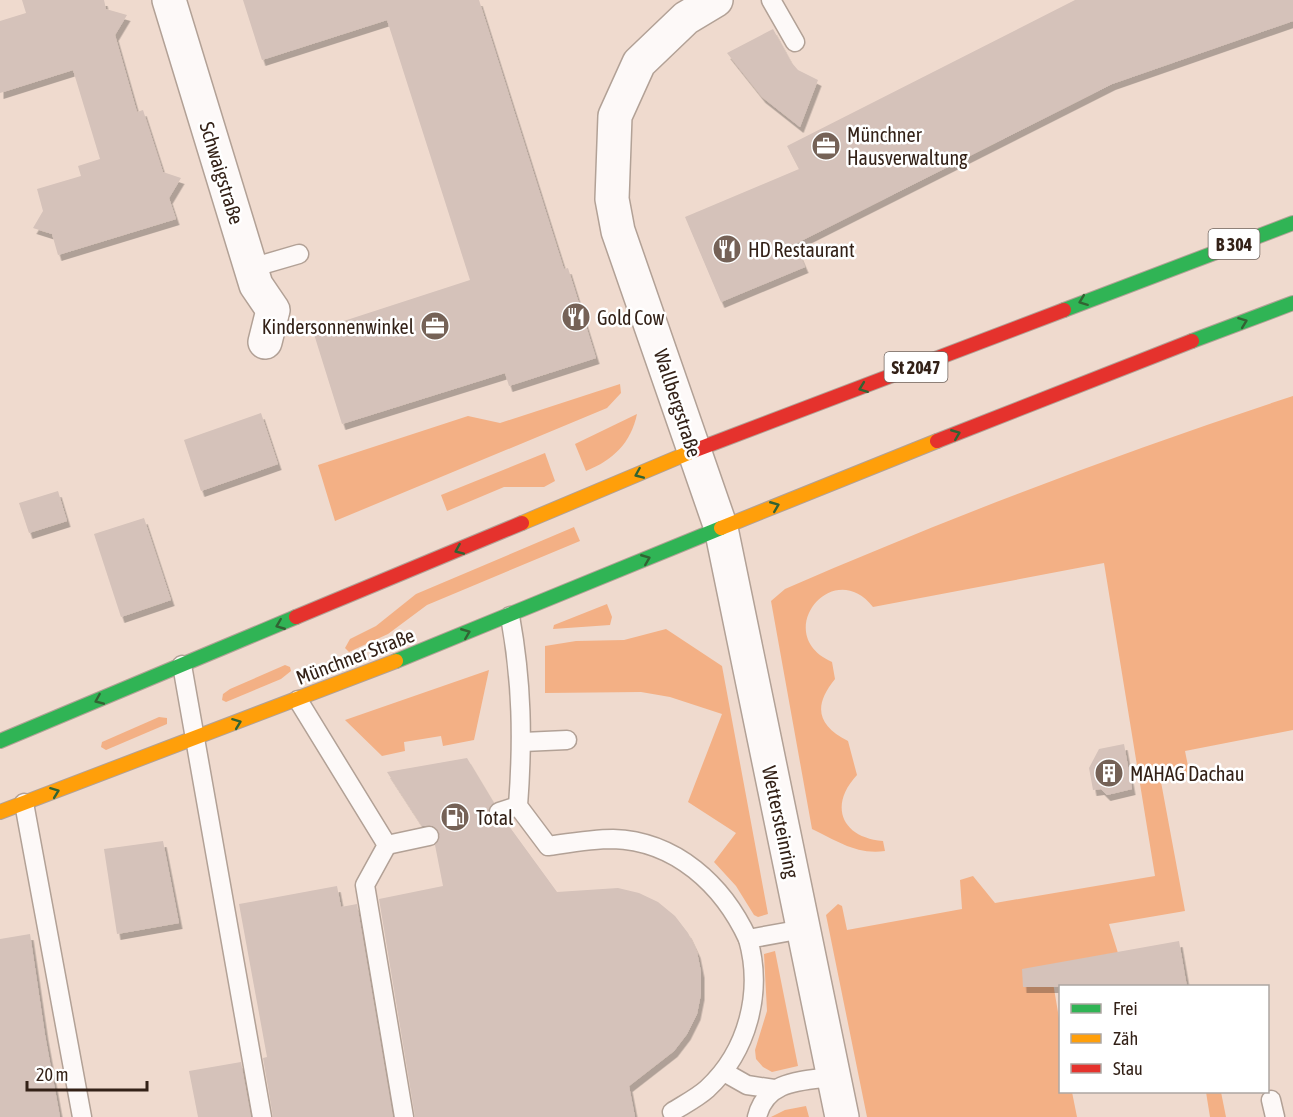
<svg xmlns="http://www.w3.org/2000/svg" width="1293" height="1117" font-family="'Asap Condensed',sans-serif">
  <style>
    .green { fill: #f3b085 }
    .building { fill: #d5c2ba; filter: url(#shadow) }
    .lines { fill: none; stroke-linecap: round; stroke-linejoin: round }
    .lane-casing { stroke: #b2a196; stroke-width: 21 }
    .street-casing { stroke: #b2a196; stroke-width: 36 }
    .fast-casing { stroke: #b2a196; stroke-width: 16 }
    .slow-casing { stroke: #b2a196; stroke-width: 16 }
    .jam-casing { stroke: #b2a196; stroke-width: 16 }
    .lane { stroke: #fdf9f8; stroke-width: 18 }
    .street { stroke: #fdf9f8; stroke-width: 33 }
    .fast { stroke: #30b455; stroke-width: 14 }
    .slow { stroke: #ff9f0a; stroke-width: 14 }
    .jam { stroke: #e5322d; stroke-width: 14 }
    .oneway { stroke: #326333 }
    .labels { text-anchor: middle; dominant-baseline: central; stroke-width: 5; stroke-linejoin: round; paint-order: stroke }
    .shield { fill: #fff; stroke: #70645d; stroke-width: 1.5 }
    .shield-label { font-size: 18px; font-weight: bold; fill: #332117 }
    .poi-label { font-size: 20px; fill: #332117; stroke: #fff; text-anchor: start }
    .street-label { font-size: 20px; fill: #332117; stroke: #fff }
  </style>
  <defs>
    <filter id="shadow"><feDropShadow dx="3.5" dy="6" stdDeviation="0" flood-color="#0004"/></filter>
  </defs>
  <rect width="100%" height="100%" fill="#efdace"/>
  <g class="green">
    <path d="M620 384 621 393 607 408 335 521 318 465 468 416 500 423Z"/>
    <path d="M1293 396V730L1185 751 1190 776 1161 782 1185 911 1109 924 1118 953 1050 965 1060 1024V1092H1072L1077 1117H867L826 915 838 904 842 906 847 930 962 909 960 880 973 876 995 903 1155 876 1104 563 873 607C832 555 770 635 832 662L835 679C813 706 817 725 848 741L857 775C828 806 842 838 883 841L885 851C857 855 837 841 812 829L771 601 785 589C951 517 1121 452 1293 396Z"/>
    <path d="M637 414C631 443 613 460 586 471L575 444Z"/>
    <path d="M545 453 555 481 544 487H504L447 511 441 495Z"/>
    <path d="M574 527 580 541 427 605 388 634 349 652 345 648 350 639 376 626 416 594Z"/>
    <path d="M607 604 612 617 610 625 553 629 554 625Z"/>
    <path d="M666 629 722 666 768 914 758 917 754 915 736 886 714 862 736 833 688 802 722 714 670 697 641 692 545 693V646L576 641 624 640Z"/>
    <path d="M285 665 290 667 291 671 281 679 226 702 222 700 223 694 230 689Z"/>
    <path d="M489 670 474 740 443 746 441 736 404 742 405 751 382 756 345 720Z"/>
    <path d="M159 717 167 718V724L106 750 101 747 102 742Z"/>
    <path d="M775 951 798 1066 772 1072 763 1067 756 1059 755 1050 767 1011 764 954Z"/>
    <path d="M1206 1092H1221L1226 1117H1210Z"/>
    <path d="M806 1106 809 1117H771L785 1110Z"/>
  </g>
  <g class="building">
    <path d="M22 0H104L106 9 127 15 115 35 137 112 143 110 163 172 181 178 169 198 176 219 58 255 52 234 33 228 43 211 37 189 81 176 78 166 100 159 73 70 0 93V21L26 13Z"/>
    <path d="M243 0H479L564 269 568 268 596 358 509 386 505 373 342 424 313 331 470 280 387 20 262 60Z"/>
    <path d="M1075 0H1293V21L1112 84 795 244 805 267 721 302 685 217 799 169 787 146Z"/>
    <path d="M773 29 791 62 798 70 818 80 800 127 762 97 727 53Z"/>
    <path d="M261 413 278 464 201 491 184 440Z"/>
    <path d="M58 491 67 521 29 533 19 503Z"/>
    <path d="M144 518 171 600 121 617 94 534Z"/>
    <path d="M1124 744 1132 789 1107 795 1101 789 1093 790 1089 768 1099 749Z"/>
    <path d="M467 758 494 803 488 810 491 820 497 823 506 822 557 892 618 888 639 893 658 902 675 916 688 933 697 952 701 972V994L697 1014 687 1034 674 1051 629 1086 635 1117H415L379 899 443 886 435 845 440 834 433 826H422L387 772Z"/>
    <path d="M163 841 179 923 117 934 104 849Z"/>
    <path d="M337 886 341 907 357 904 393 1117H273L263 1058 267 1057 239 904Z"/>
    <path d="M30 934 45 1035 60 1117H0V939Z"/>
    <path d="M1179 941 1187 987H1023L1022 969Z"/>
    <path d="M241 1062 251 1117H198L189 1071Z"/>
  </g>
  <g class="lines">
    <g class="lane-casing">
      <g id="lane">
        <path d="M771 0 795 42"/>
        <path d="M251 268 299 254"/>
        <path d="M510 616C522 682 523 740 518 806L548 846C569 843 592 839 613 839 676 841 723 885 748 939"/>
        <path d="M182 665 262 1117"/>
        <path d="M298 700 387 845 365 885 404 1117"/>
        <path d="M523 742 567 740"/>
        <path d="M24 803 82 1117"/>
        <path d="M499 812 518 806"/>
        <path d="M387 845 429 836"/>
        <path d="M724 1072 747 1085 774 1089"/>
        <path d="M1271 1100 1275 1117"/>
        <path d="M672 1112C683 1105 697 1098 707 1089 748 1051 763 992 748 939L803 929"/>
        <path d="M757 1117C766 1080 801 1081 832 1077"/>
      </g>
    </g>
    <g class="street-casing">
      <g id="street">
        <path d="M169 0 256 285 273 310 265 342"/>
        <path d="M716 0 686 18 639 63 615 116 612 199 618 231 721 528 842 1117"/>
      </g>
    </g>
    <g class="fast-casing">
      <g id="fast">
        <path d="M1064 310 1293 223"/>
        <path d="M1192 341 1293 303"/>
        <path d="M396 661 721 528"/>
        <path d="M0 741 296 617"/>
      </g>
    </g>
    <g class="slow-casing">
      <g id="slow">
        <path d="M522 523 693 451"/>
        <path d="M721 528 937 441"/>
        <path d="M0 812 396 661"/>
      </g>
    </g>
    <g class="jam-casing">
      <g id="jam">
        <path d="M937 441 1192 341"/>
        <path d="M693 451 1064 310"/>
        <path d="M296 617 522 523"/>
      </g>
    </g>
    <use href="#lane" class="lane"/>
    <use href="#street" class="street"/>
    <use href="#fast" class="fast"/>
    <use href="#slow" class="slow"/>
    <use href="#jam" class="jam"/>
  </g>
  <defs><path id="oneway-chevron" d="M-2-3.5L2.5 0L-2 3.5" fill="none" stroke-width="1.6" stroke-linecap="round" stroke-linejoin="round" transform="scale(1.5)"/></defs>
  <g class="oneway">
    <use href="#oneway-chevron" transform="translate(1083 301) rotate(159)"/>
    <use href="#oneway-chevron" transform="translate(1243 322) rotate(-21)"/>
    <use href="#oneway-chevron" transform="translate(863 388) rotate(159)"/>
    <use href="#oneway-chevron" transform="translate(956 434) rotate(-22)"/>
    <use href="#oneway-chevron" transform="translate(639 474) rotate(157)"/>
    <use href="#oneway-chevron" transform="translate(775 506) rotate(-22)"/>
    <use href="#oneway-chevron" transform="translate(459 550) rotate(157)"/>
    <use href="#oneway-chevron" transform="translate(646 559) rotate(-22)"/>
    <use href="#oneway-chevron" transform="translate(280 625) rotate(158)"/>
    <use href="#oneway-chevron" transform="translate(466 633) rotate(-22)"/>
    <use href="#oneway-chevron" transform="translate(99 700) rotate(157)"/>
    <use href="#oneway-chevron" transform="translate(237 723) rotate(-21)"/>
    <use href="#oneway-chevron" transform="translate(55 792) rotate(-21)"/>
  </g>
  <defs>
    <g id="office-disc" transform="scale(1.5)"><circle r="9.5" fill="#756257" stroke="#fff"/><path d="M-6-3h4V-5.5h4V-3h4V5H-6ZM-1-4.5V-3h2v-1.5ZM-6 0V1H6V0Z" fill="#fff"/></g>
    <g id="restaurant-disc" transform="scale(1.5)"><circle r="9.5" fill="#756257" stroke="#fff"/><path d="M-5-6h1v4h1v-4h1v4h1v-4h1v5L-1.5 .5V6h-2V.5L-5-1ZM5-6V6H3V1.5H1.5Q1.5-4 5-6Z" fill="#fff"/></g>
    <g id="building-disc" transform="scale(1.5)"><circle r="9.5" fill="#756257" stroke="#fff"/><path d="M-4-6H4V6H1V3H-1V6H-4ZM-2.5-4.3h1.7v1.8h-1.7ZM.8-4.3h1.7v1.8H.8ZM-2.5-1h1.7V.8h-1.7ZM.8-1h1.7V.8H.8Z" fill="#fff"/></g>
    <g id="fuel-disc" transform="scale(1.5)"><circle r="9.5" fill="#756257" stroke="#fff"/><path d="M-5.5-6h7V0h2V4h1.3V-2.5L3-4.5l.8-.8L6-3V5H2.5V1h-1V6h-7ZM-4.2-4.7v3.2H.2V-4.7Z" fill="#fff"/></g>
  </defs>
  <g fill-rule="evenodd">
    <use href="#office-disc" x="826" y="146"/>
    <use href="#restaurant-disc" x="727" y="249"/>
    <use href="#restaurant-disc" x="576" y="317"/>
    <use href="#office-disc" x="435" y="326"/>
    <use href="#building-disc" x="1109" y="773"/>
    <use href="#fuel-disc" x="455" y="817"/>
  </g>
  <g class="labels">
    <g class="shield">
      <rect x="1208.5" y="229" width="51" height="30" rx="4.5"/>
      <rect x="884.5" y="352" width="63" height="30" rx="4.5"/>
    </g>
    <g class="shield-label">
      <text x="1234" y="244">B 304</text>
      <text x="916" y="367">St 2047</text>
    </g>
    <g class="poi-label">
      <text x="847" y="134">Münchner<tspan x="847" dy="23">Hausverwaltung</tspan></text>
      <text x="748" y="249">HD Restaurant</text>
      <text x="597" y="317">Gold Cow</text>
      <text x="414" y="326" text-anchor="end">Kindersonnenwinkel</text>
      <text x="1130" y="773">MAHAG Dachau</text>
      <text x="476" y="817">Total</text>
    </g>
    <g class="street-label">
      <text transform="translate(222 173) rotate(73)">Schwaigstraße</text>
      <text transform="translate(678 403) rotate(72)">Wallbergstraße</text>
      <text transform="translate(355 656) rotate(-21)">Münchner Straße</text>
      <text transform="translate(781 822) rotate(78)">Wettersteinring</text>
    </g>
  </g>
  <rect x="1059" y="985" width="210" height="108" fill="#ffffff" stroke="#ada6a2" stroke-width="1.5"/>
  <rect x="1071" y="1004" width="30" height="9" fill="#30b455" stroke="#ada6a2" stroke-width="1.5"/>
  <text x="1113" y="1015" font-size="18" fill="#332117">Frei</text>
  <rect x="1071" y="1034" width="30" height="9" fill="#ff9f0a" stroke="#ada6a2" stroke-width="1.5"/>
  <text x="1113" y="1045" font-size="18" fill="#332117">Zäh</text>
  <rect x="1071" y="1064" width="30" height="9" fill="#e5322d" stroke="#ada6a2" stroke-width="1.5"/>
  <text x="1113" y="1075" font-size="18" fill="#332117">Stau</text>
  <path d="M27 1081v9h120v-9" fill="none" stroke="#332117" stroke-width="3"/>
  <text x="36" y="1081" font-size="18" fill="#332117" stroke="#ffffff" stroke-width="4.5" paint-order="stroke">20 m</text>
</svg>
